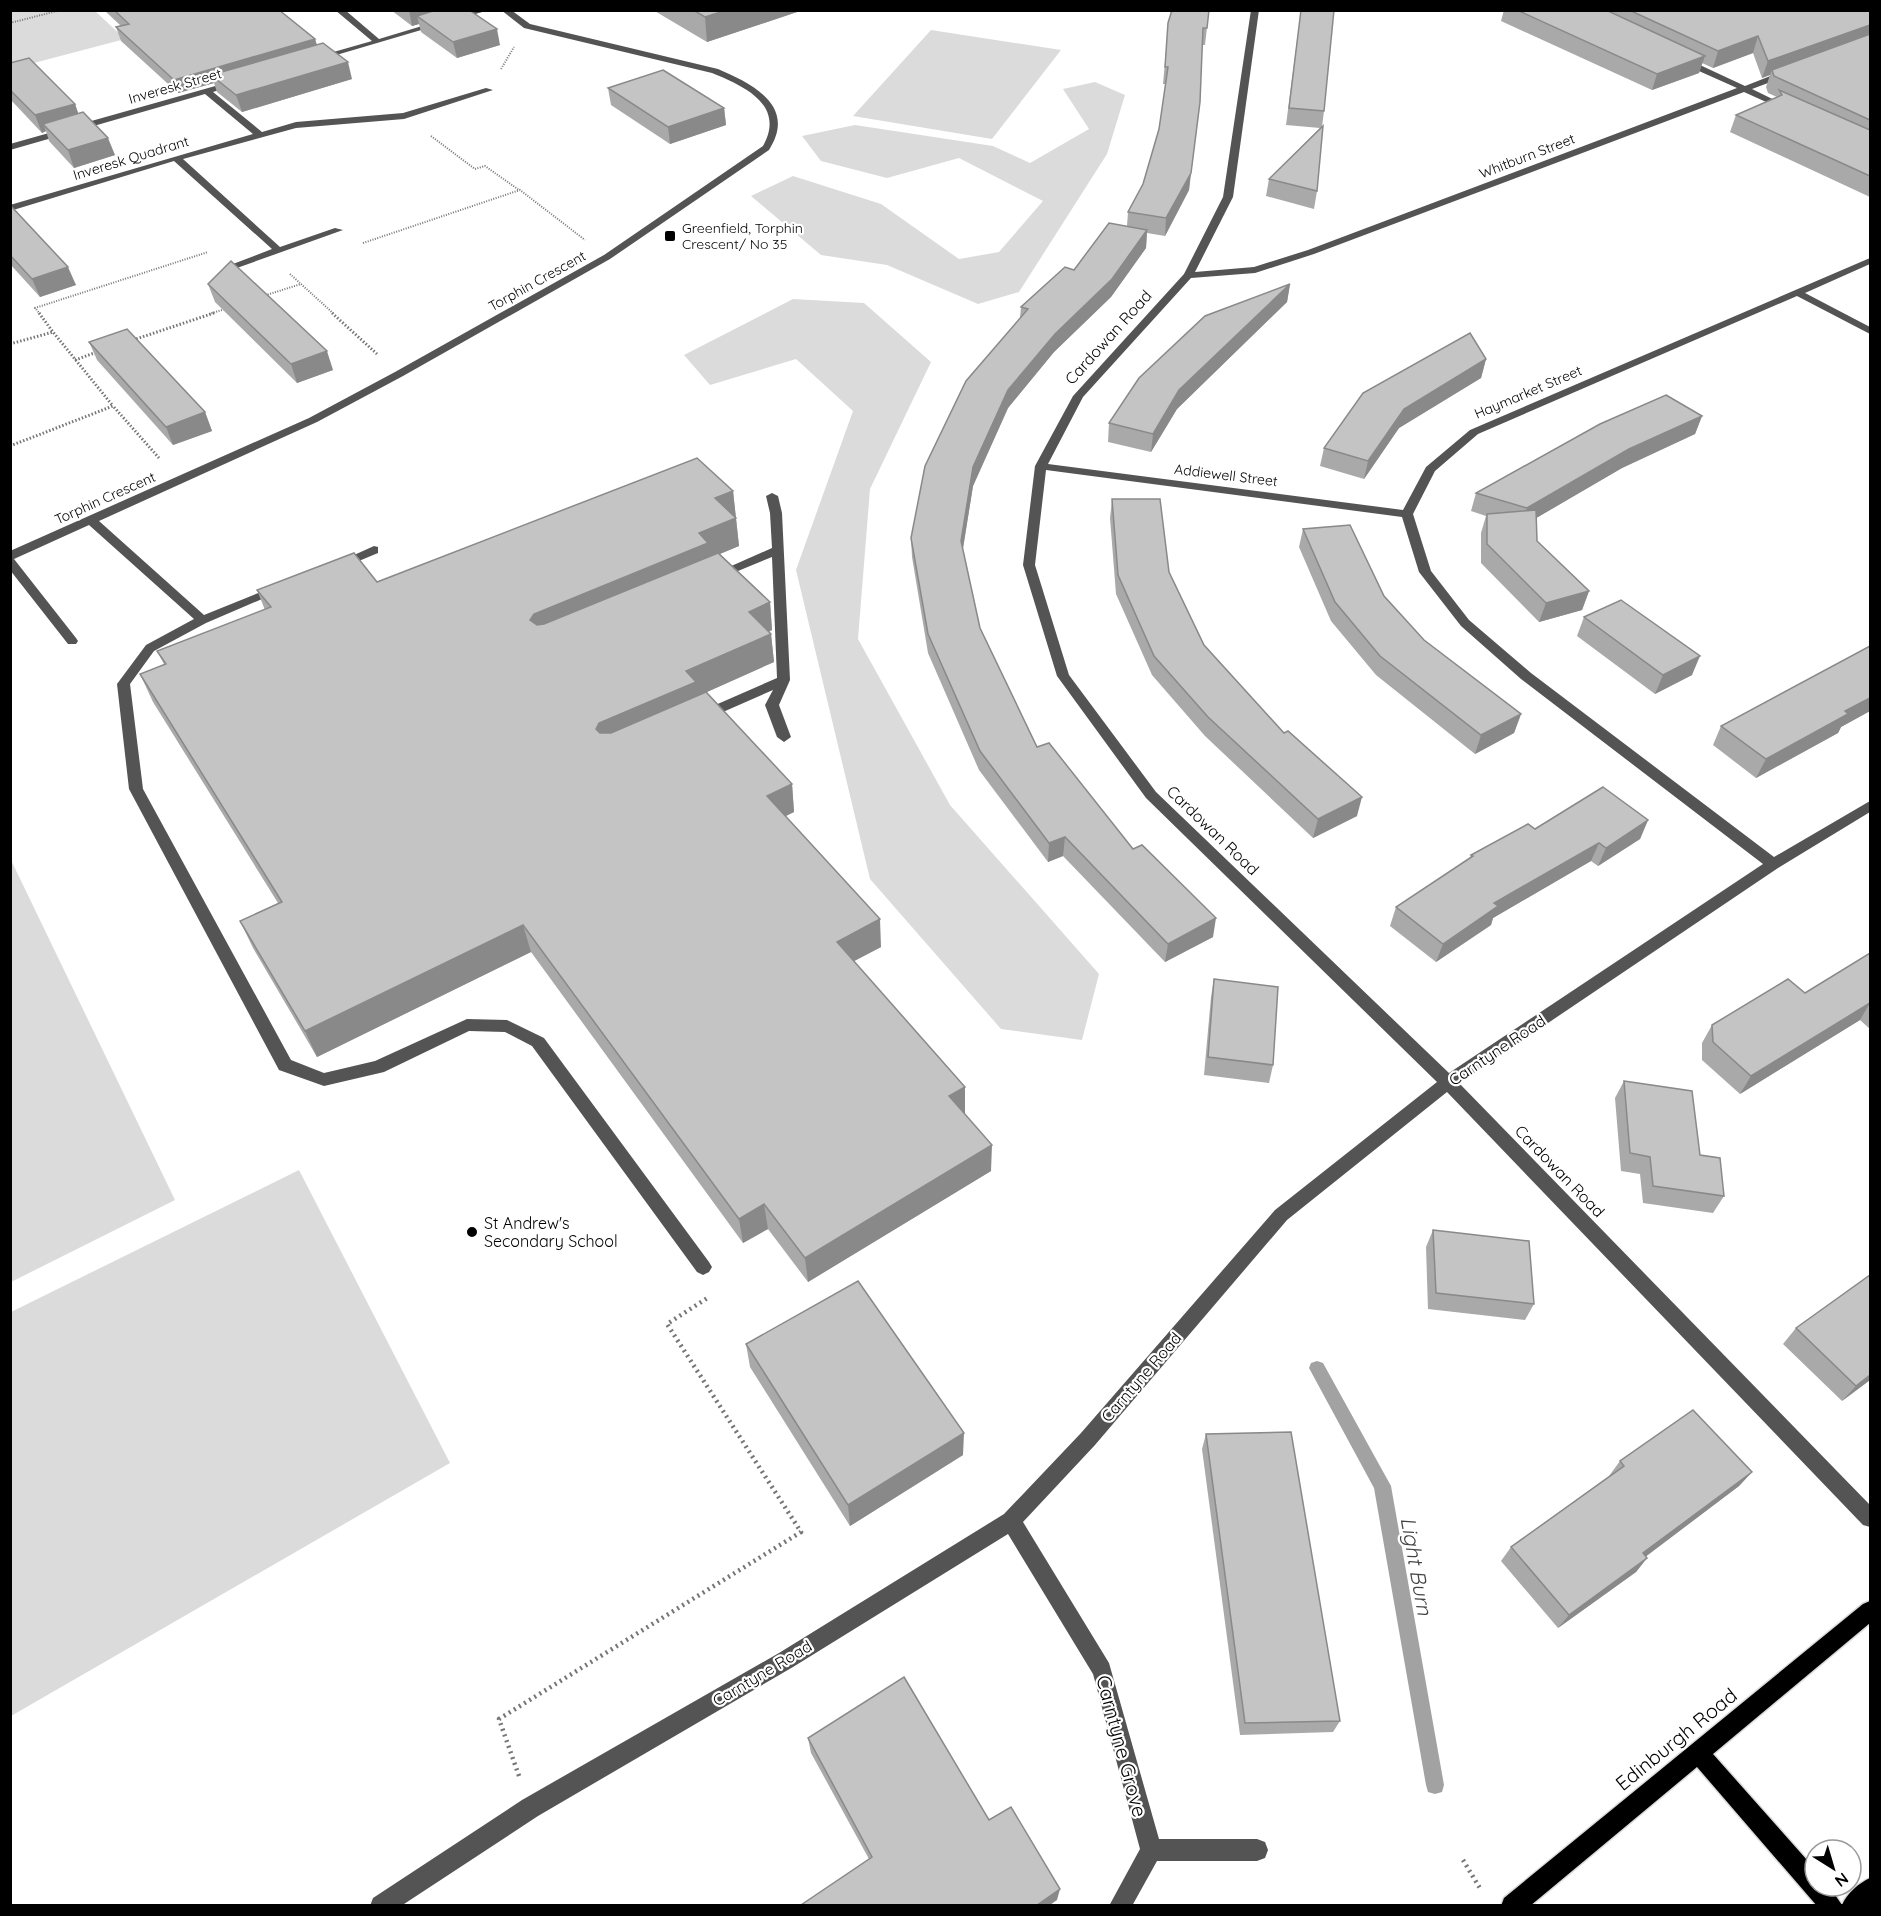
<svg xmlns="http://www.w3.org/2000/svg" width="1881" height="1916" font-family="Quicksand,sans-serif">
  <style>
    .green { fill: #dbdbdb }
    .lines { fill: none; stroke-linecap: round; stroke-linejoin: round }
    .stream { fill: #a2a2a2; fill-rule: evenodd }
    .major-casing { stroke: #dbdbdb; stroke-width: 3 }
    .path-far2 { stroke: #767676; stroke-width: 2; stroke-dasharray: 1 1.5; stroke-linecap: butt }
    .path-far1 { stroke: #767676; stroke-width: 3; stroke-dasharray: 1.5 2; stroke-linecap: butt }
    .path { stroke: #767676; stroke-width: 4.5; stroke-dasharray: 2 4; stroke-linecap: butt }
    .minor { fill: #545454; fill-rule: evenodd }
    .major { fill: #000; fill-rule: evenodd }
    .wall { fill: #a9a9a9 }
    .shaded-wall { fill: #898989 }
    .building { fill: #c4c4c4; stroke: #898989; stroke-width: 1.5 }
    .poi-dot { fill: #000; stroke: #fff; stroke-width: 2 }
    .labels { text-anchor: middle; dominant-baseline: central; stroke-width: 4.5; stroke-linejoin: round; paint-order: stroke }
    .far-street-label { font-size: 14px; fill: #000; stroke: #fff }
    .far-poi-label { font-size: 14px; fill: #000; stroke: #fff; text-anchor: start }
    .street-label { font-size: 16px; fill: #000; stroke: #fff }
    .poi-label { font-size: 16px; fill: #000; stroke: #fff; text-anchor: start }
    .near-street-label { font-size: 20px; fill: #000; stroke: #fff }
    .near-water-label { font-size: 21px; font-style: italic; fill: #434343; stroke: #fff }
  </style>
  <rect width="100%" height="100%" fill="#fff"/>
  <g class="green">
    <path d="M10 11H95L125 39 11 69Z"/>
    <path d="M931 30 1061 50 992 139 853 116Z"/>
    <path d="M1095 82 1125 95 1107 154 1019 292 978 304 887 265 821 255 751 196 793 176 881 204 959 259 999 252 1043 201 959 158 887 178 821 161 802 136 855 125 993 146 1030 163 1089 129 1063 89Z"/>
    <path d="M793 299 864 303 931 362 870 489 858 639 950 805 1099 974 1082 1040 1001 1029 870 879 796 570 853 411 796 359 710 385 684 355Z"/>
    <path d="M10 858 175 1200 11 1282H10Z"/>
    <path d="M299 1170 450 1463 11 1716V1312Z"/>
  </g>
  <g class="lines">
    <path class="stream" d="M1317 1361 1323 1363 1391 1486 1444 1785 1442 1792 1435 1794 1428 1792 1426 1785 1374 1488 1309 1368 1311 1363Z"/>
    <g class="major-casing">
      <path id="major" d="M1870 1601V1623L1713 1754 1815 1869V1886H1829L1842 1905C1847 1893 1859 1883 1870 1878L1869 1906H1817L1697 1767 1530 1906H1501L1504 1898 1863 1604Z"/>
    </g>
    <g class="path-far2">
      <path d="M10 23 61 10"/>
      <path d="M501 69 514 47"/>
      <path d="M431 136 475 169 485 166 519 190"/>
      <path d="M363 243 520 190 585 240"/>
      <path d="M290 274 301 284"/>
      <path d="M263 296 301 284 334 314"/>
      <path d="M40 314 35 308 208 252"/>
      <path d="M209 314 225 309"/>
    </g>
    <g class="path-far1">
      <path d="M39 313 53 332"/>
      <path d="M332 313 377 354"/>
      <path d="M133 340 214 313"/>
      <path d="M10 344 53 332 113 406"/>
      <path d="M75 360 97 352"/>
      <path d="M10 446 113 406 159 458"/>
    </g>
    <g class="path">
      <path d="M519 1776 499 1719 801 1532 667 1324 709 1297"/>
      <path d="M1463 1860 1481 1890"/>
    </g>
    <g class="minor">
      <path d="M335 10H345L379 39 475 10H489L316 61V57L372 41Z"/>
      <path d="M501 10H511L530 24 718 69C753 84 797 106 769 150L610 259 403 376 317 422 99 521 204 615 273 587H281L283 590 206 623 154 651 130 684 143 789 291 1060 324 1073 375 1061 467 1019 507 1020 544 1038 709 1262 712 1267 709 1272 703 1275 697 1272 532 1046 505 1032 469 1031 384 1072 324 1086 279 1070 129 789 117 684 146 645 194 619 89 525 14 559 76 638 78 641 76 644H68L10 570V551L309 418 395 372 604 255 763 146C786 105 744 86 712 73L524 28Z"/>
      <path d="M1251 10H1259L1233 197 1195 272 1254 267 1308 250 1737 88 1681 63V59H1687L1745 86 1783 71H1789V75L1752 89 1791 108 1784 110 1744 92 1314 254 1255 273 1191 278 1083 397 1048 464 1403 510 1426 467 1470 430 1870 258V264L1805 293 1870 327V334L1797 296 1478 434 1435 471 1413 514 1431 571 1469 620 1531 673 1774 857 1870 801V812L1778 868 1459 1083 1870 1505V1527L1863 1525 1447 1092 1287 1220 1095 1445 1023 1522 1109 1663 1159 1839H1257L1265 1842 1268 1850 1265 1858 1257 1861H1157L1132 1906H1109L1140 1849 1093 1674 1008 1534 793 1667 538 1816 401 1906H370L373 1898 522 1800 779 1653 1004 1514 1081 1433 1275 1210 1437 1082 1146 798 1057 676 1023 565 1035 466 1073 396 1184 274 1223 197ZM1046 470 1402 517 1419 572 1461 626 1521 679 1763 864 1449 1073 1156 792 1069 675 1035 565Z"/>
      <path d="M233 81 240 83 213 92 262 132 296 122 403 113 486 88 493 90 404 119 296 128 183 159 280 247 335 228 343 230 234 269 225 267 272 249 174 161 10 211V205L253 134 205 94 10 150V144Z"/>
      <path d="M772 493 778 496 782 513 790 680 779 705 791 737 784 742 777 737 765 705 773 690 707 719H697L695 716 697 713 777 678 772 557 721 578 717 579 711 575 772 548 770 513 766 496Z"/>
      <path d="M374 546 378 547V553L342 568 338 569 332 565Z"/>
    </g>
    <use href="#major" class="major"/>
  </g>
  <g class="wall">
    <path d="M104 10H279L315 39 317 45 352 79 242 112 217 92 214 83 178 93 121 41 116 27 121 26Z"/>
    <path d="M391 10H469L500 45 457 58 421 32 419 24 412 26Z"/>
    <path d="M653 10H803L707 42Z"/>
    <path d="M1209 10 1205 45H1202L1189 190 1165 236 1147 233 1146 248 1111 297 1054 352 1008 408 973 486 963 549 980 628 1037 747 1133 849 1213 937 1165 962 1063 856 1048 862 979 770 928 653 912 557 911 538 1020 318 1021 307 1074 270 1127 226 1128 212 1143 184 1159 129 1166 84H1163L1167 40Z"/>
    <path d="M1301 10 1324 111 1322 127 1317 191 1314 209 1266 196 1269 179 1320 128 1286 125Z"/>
    <path d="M1504 10H1870V197L1730 132 1736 115 1777 97 1768 93 1766 87 1770 75 1762 78 1753 53 1713 68 1702 63 1699 73 1652 90 1501 21Z"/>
    <path d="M10 63 75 104 78 114 115 155 74 168 49 141 46 131 42 133 10 99Z"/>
    <path d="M608 88 724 108 726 125 670 144 611 105Z"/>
    <path d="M10 205 76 285 40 297 10 264Z"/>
    <path d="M208 284 333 370 297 383 215 302Z"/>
    <path d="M1290 284 1287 302 1177 409 1151 452 1108 442 1109 423Z"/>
    <path d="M89 342 205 412 212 431 173 445 97 360Z"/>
    <path d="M1486 359 1481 378 1399 428 1364 479 1320 466 1324 448Z"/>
    <path d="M1702 416 1695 434 1622 468 1536 518 1537 541 1589 591 1582 610 1539 622 1481 563V533L1486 516 1471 511 1476 493Z"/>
    <path d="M733 491 739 546 720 554 770 602 772 630 769 632 771 634 774 662 698 696 792 784 794 812 785 816 881 947 854 961 965 1113H964L991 1171 808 1282 768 1229 743 1243 531 952 317 1057 253 948 240 921 278 903 153 702 140 674 164 664 157 651 265 610 257 590 377 582Z"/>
    <path d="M1112 499 1169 572 1204 645 1357 816 1313 838 1205 736 1152 675 1116 594 1110 518Z"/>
    <path d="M1303 529 1424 640 1521 714 1514 733 1475 754 1376 675 1331 621 1299 547Z"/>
    <path d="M1584 617 1692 675 1655 694 1577 636Z"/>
    <path d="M1870 646V711L1841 727 1838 733 1756 778 1713 745 1721 726Z"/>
    <path d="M1648 820 1640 839 1598 866 1591 861 1493 918 1491 925 1436 962 1390 926 1396 907 1470 858 1471 855 1535 829Z"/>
    <path d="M1870 953V1029L1860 1020 1740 1094 1702 1060V1043L1712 1025 1805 993Z"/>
    <path d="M1214 979 1273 1065 1269 1083 1204 1075 1211 997Z"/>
    <path d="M1624 1081 1700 1155 1724 1196 1713 1213 1643 1203 1640 1174 1621 1171 1615 1098Z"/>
    <path d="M1433 1230 1534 1304 1525 1320 1428 1309 1426 1247Z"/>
    <path d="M1796 1328 1870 1380 1842 1401 1783 1344Z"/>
    <path d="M746 1344 963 1455 850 1526 750 1367Z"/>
    <path d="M1206 1434 1340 1721 1333 1732 1240 1735 1202 1449Z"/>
    <path d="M1620 1461 1752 1472 1739 1486 1646 1556 1647 1558 1636 1572 1558 1628 1501 1561 1511 1547 1609 1476Z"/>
    <path d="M808 1738 989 1820 1057 1900 869 1859 811 1753Z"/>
  </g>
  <g class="shaded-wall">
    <path d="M409 10H452L417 16 419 24 412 26Z"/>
    <path d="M727 10H803L707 42 705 17Z"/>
    <path d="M1870 25V39L1772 70 1770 75 1762 78 1768 61Z"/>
    <path d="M497 29 500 45 457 58 453 42Z"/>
    <path d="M1758 36 1753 53 1713 68 1718 51Z"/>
    <path d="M315 39 319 53 211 75 214 83 178 93 174 80Z"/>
    <path d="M1705 56 1699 73 1652 90 1657 74Z"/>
    <path d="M348 62 352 79 242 112 236 95Z"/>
    <path d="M75 104 81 121 43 124 46 131 42 133 35 115Z"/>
    <path d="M724 108 726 125 670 144 668 127Z"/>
    <path d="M1198 119 1189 190 1165 236 1166 218Z"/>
    <path d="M108 138 115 155 74 168 68 150Z"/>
    <path d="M1147 230 1146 248 1111 297 1054 352 1008 408 973 486 961 560V541L973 467 1008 390 1055 334Z"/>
    <path d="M68 267 76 285 40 297 32 279Z"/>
    <path d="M1290 284 1287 302 1177 409 1151 452 1153 434 1179 390Z"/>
    <path d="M327 351 333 370 297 383 291 364Z"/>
    <path d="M1486 359 1481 378 1399 428 1364 479 1368 461 1404 409Z"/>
    <path d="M205 412 212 431 173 445 166 427Z"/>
    <path d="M1702 416 1695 434 1622 468 1521 527 1527 508 1629 449Z"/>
    <path d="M733 491 739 546 710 558 537 647 530 620 534 614 699 533 715 498Z"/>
    <path d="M1589 591 1582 610 1539 622 1546 603Z"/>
    <path d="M770 602 772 630 752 639 749 612Z"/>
    <path d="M771 634 774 662 698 696 605 751 596 729 599 723 686 671Z"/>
    <path d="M1700 656 1692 675 1655 694 1663 675Z"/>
    <path d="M1870 698V711L1841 727 1838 733 1756 778 1766 759 1845 711Z"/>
    <path d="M1521 714 1514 733 1475 754 1481 735Z"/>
    <path d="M792 784 794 812 770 824 767 796Z"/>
    <path d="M1362 797 1357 816 1313 838 1318 819Z"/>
    <path d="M1648 820 1640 839 1598 866 1606 848Z"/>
    <path d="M1065 837 1063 856 1048 862 1049 843Z"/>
    <path d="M1599 843 1591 861 1493 918 1491 925 1436 962 1443 944 1494 903Z"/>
    <path d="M1216 918 1213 937 1165 962 1168 944Z"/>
    <path d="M880 919 881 947 839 969 837 942Z"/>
    <path d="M523 925 531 952 317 1057 305 1031Z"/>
    <path d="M1870 1003 1860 1020 1740 1094 1751 1076Z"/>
    <path d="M965 1087V1113L948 1122 949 1096Z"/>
    <path d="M992 1145 991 1171 808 1282 805 1258Z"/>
    <path d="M764 1204 768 1229 743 1243 739 1219Z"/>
    <path d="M1870 1375V1380L1842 1401 1856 1386Z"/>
    <path d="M964 1433 963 1455 850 1526 848 1505Z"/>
    <path d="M1752 1472 1739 1486 1632 1567 1643 1553Z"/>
    <path d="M1647 1558 1636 1572 1558 1628 1569 1615Z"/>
    <path d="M1060 1889 1057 1900 1050 1905H1037Z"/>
  </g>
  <g class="building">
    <path d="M114 10H279L315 39 174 80 116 27 129 24Z"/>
    <path d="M436 10H469L497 29 453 42 417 16Z"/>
    <path d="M693 10H727L705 17Z"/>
    <path d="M1172 10H1209L1207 28H1203L1200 102 1191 173 1166 218 1128 212 1143 184 1159 129 1168 67H1165L1168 23Z"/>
    <path d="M1301 10H1334L1324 111 1289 108Z"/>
    <path d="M1517 10H1606L1705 56 1657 74Z"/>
    <path d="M1629 10H1870V25L1768 61 1758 36 1718 51Z"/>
    <path d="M1870 34V120L1774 76 1772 70Z"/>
    <path d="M323 43 348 62 236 95 211 75Z"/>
    <path d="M29 58 75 104 35 115 10 90V63Z"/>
    <path d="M663 70 724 108 668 127 608 88Z"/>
    <path d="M1779 90 1870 130V176L1736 115 1782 95Z"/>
    <path d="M83 112 108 138 68 150 43 124Z"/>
    <path d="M1323 126 1317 191 1269 179Z"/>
    <path d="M10 205 68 267 32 279 10 255Z"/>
    <path d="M1109 223 1147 230 1112 279 1055 334 1008 390 973 467 961 541 980 628 1037 747 1049 743 1133 849 1142 845 1216 918 1168 944 1065 837 1049 843 980 751 928 634 911 538 925 466 966 381 1028 309 1021 307 1065 267 1074 270Z"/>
    <path d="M231 261 327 351 291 364 208 284Z"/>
    <path d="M1290 284 1179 390 1153 434 1109 423 1139 378 1205 316Z"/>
    <path d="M127 329 205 412 166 427 89 342Z"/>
    <path d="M1470 333 1486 359 1404 409 1368 461 1324 448 1363 393Z"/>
    <path d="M1666 395 1702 416 1629 449 1527 508 1476 493 1600 424Z"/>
    <path d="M697 458 733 491 715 498 736 518 699 533 708 543 534 614 530 620 537 625 544 624 718 553 770 602 749 612 771 634 686 671 696 682 599 723 596 729 600 733H611L706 692 792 784 767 796 880 919 837 942 965 1087 949 1096 992 1145 805 1258 764 1204 739 1219 523 925 305 1031 240 921 282 902 140 674 166 664 157 651 271 607 257 590 354 553 377 582Z"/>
    <path d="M1112 499H1160L1169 572 1204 645 1284 733 1288 731 1362 797 1318 819 1208 717 1154 656 1118 575Z"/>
    <path d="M1536 510 1537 541 1589 591 1546 603 1487 544V514Z"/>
    <path d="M1350 525 1384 596 1424 640 1521 714 1481 735 1380 656 1335 602 1303 529Z"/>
    <path d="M1621 600 1700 656 1663 675 1584 617Z"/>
    <path d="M1870 646V698L1845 711 1848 714 1766 759 1721 726Z"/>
    <path d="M1603 787 1648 820 1606 848 1599 843 1494 903 1498 906 1443 944 1396 907 1473 856 1471 855 1528 824 1535 829Z"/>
    <path d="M1870 953V1003L1751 1076 1713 1042 1712 1025 1788 979 1805 993Z"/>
    <path d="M1214 979 1278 987 1273 1065 1208 1057Z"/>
    <path d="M1624 1081 1692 1091 1700 1155 1720 1158 1724 1196 1653 1186 1650 1157 1630 1153Z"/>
    <path d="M1433 1230 1529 1241 1534 1304 1436 1293Z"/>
    <path d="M1870 1275V1375L1856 1386 1796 1328Z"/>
    <path d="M858 1281 964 1433 848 1505 746 1344Z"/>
    <path d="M1693 1410 1752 1472 1643 1553 1647 1558 1569 1615 1511 1547 1624 1466 1620 1461Z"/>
    <path d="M1291 1432 1340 1721 1245 1723 1206 1434Z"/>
    <path d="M904 1677 989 1820 1011 1807 1060 1889 1037 1905H801L872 1857 808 1738Z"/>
  </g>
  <g class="poi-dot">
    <rect x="664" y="230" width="12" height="12" rx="3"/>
    <circle cx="472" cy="1232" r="6"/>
  </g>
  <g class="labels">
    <g class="far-street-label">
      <text transform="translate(175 86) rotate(-16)">Inveresk Street</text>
      <text transform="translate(1527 156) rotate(-21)">Whitburn Street</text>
      <text transform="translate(131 158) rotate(-17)">Inveresk Quadrant</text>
      <text transform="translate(537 281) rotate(-29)">Torphin Crescent</text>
      <text transform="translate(1528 392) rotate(-23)">Haymarket Street</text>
      <text transform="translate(1226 475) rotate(7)">Addiewell Street</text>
      <text transform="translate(105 498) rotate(-24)">Torphin Crescent</text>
    </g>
    <g class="far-poi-label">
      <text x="682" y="228">Greenfield, Torphin<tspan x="682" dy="16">Crescent/ No 35</tspan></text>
    </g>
    <g class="street-label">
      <text transform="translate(1108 337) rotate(-48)">Cardowan Road</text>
      <text transform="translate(1213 830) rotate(44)">Cardowan Road</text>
      <text transform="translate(1497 1050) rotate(-34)">Carntyne Road</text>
      <text transform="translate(1560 1171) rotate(46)">Cardowan Road</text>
      <text transform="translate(1141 1377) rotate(-49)">Carntyne Road</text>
      <text transform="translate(762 1673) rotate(-31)">Carntyne Road</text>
    </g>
    <g class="poi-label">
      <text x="484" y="1223">St Andrew's<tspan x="484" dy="18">Secondary School</tspan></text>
    </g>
    <g class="near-street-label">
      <text transform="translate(1676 1739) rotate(-39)">Edinburgh Road</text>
      <text transform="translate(1122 1746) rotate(75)">Carntyne Grove</text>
    </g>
    <g class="near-water-label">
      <text transform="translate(1417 1566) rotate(80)">Light Burn</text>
    </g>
  </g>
  <rect width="1881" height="1916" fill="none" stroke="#000000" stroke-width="24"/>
  <g transform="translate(1833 1868) rotate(143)"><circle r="28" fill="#ffffff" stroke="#999999" stroke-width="1.5"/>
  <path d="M0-4.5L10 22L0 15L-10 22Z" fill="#000000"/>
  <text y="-9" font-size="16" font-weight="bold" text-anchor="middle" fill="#000000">N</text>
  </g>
</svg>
